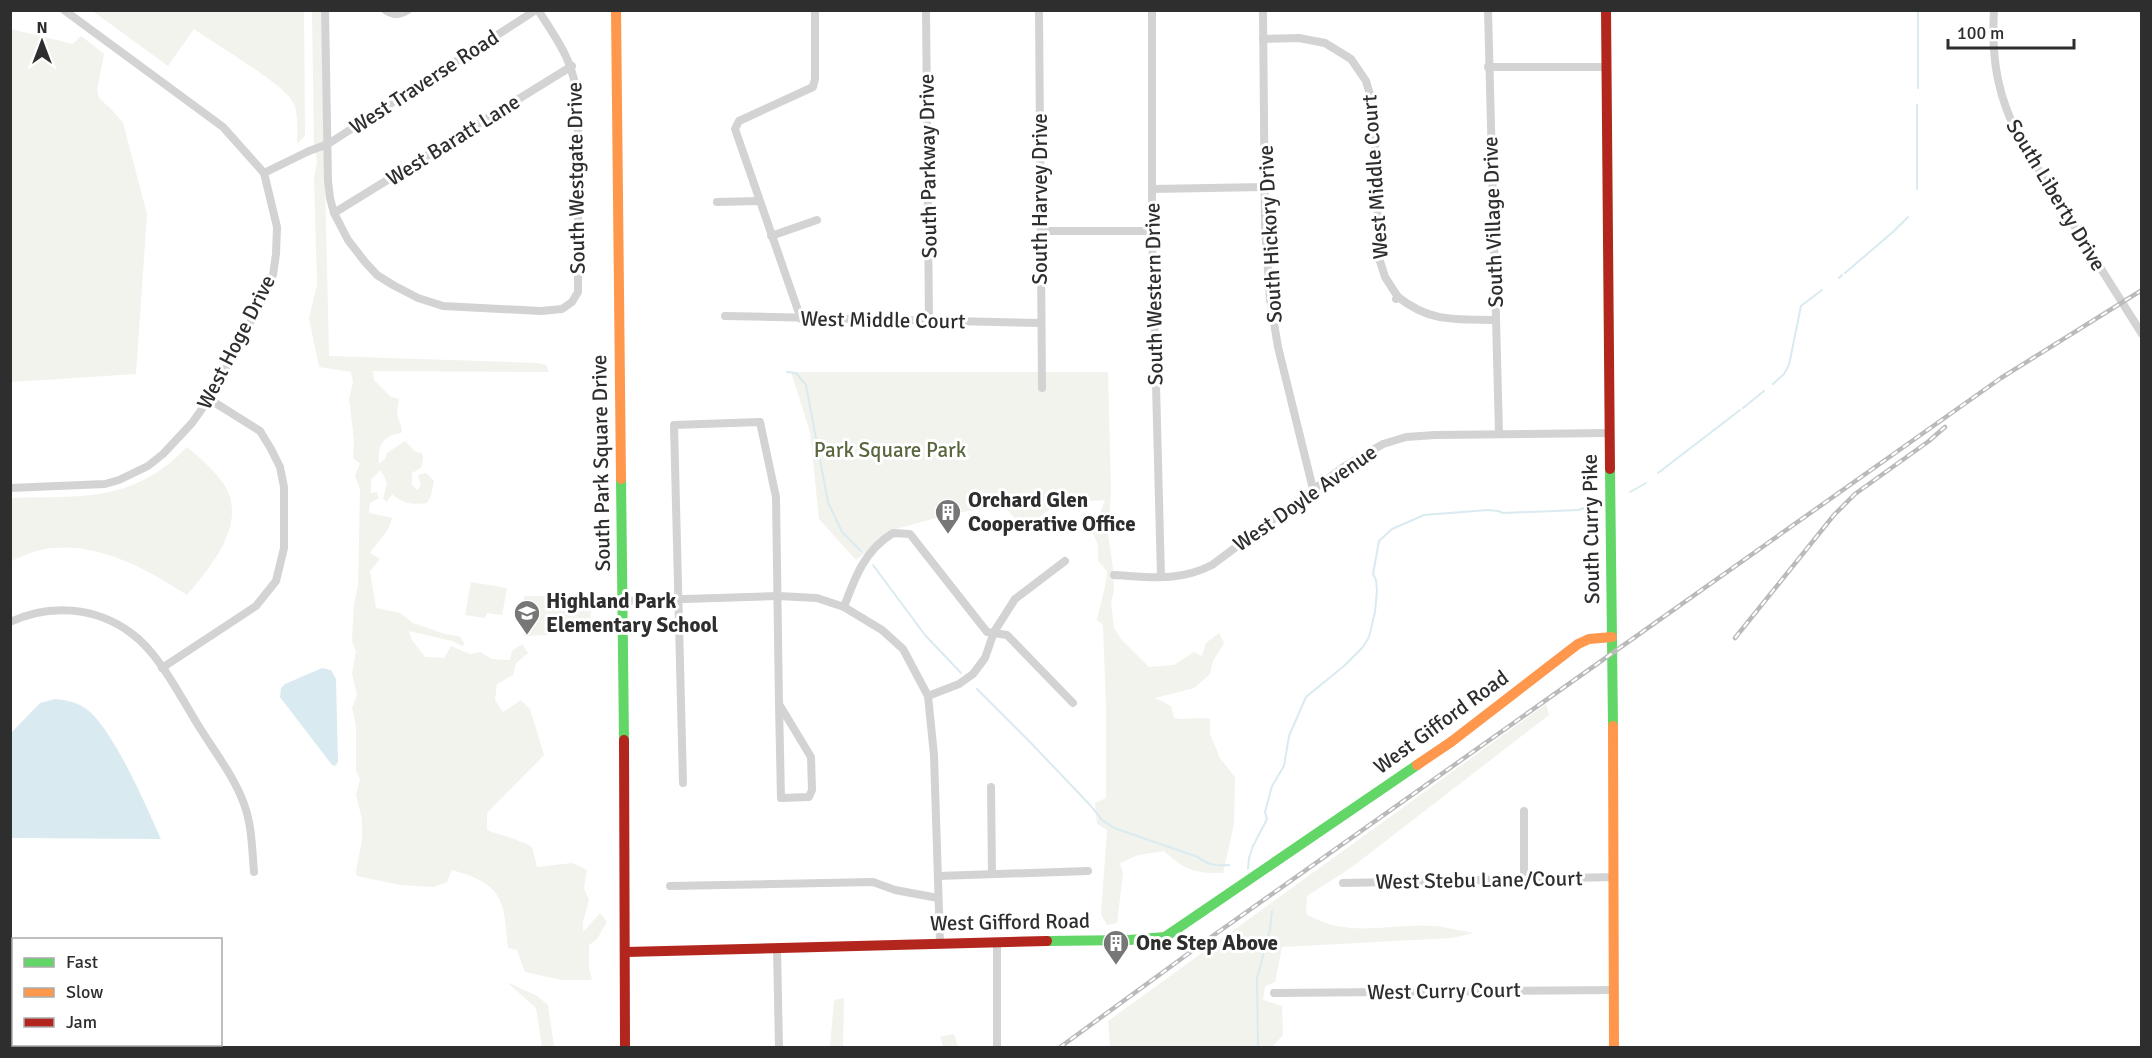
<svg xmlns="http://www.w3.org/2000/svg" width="2152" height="1058" font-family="Signika,sans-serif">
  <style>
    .green { fill: #f1f3ec }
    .water { fill: #d9ebf0 }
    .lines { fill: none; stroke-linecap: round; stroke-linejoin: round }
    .stream { stroke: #d9ebf0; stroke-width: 2 }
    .street { stroke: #d3d3d3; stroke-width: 8 }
    .fast { stroke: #63d668; stroke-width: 10 }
    .slow { stroke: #ff974d; stroke-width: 10 }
    .jam { stroke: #b3261e; stroke-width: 10 }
    .rail-casing { stroke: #bababa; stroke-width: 4.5 }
    .rail { stroke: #fff; stroke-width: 2; stroke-dasharray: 7; stroke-linecap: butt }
    .labels { text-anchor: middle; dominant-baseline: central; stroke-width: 6; stroke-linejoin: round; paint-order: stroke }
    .street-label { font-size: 21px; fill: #2e2e2e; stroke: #fff }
    .park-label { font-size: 21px; fill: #59673e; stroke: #fff }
    .poi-label { font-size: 21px; font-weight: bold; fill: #2e2e2e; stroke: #fff; text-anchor: start }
  </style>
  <rect width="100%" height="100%" fill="#fff"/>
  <g class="green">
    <path d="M321 10 329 356 538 363 546 365 549 372 373 371 374 380 391 397 399 399 397 413 402 430 401 433C382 436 377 446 379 464L385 459 387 453 405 441 416 452 422 453 423 459 421 468 412 473V485L417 490 421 486 418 475 426 473 434 481 431 495 427 503C413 505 403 504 392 494L387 502 383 499 387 483 381 470 371 479V493L377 492 379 498 370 503 369 513 392 518C389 533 378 540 370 553L380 559 370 571 376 608 400 613 413 623 445 634 459 636 465 644 462 646 452 641 409 631 412 640 425 657 444 658 451 646 470 654 480 652 492 659 510 660 512 651 522 644 528 653 516 663 513 675 497 684 495 700 503 712 521 700 530 709 544 755 487 813V830C502 836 517 838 532 847L537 867 572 863 587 870 584 888 589 900 583 922V932L600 913 607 922 597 939 589 945V968L592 980H562L525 972 517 950 508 948C504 899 503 884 452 870L447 882 434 887 400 885 357 876 356 871 362 840V819L356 795 360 779 356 770V726L352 708 357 695 352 673 356 652 352 641 354 604 358 586 359 542 360 490 355 475 360 464 353 458 354 440 349 399 353 382 351 372 319 367 309 318 317 285 314 178 317 161 314 142 312 11Z"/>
    <path d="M95 11H304L305 136 297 144C297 132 299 114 293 102 282 83 215 44 194 29L168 66 94 12Z"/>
    <path d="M11 29 73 44 81 36 104 54 97 90 99 98 112 110 123 123 147 214 136 374 11 382Z"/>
    <path d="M791 372H1108L1111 492 1108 534 1113 569 1114 591 1111 602 1114 628 1121 639 1149 667 1174 665 1194 652 1202 656 1206 643 1219 633 1224 643 1213 661 1210 674 1194 688 1155 698 1171 706 1174 718C1188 721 1197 716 1210 719V734L1220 758 1235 777 1234 824 1223 873C1194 873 1186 871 1164 851L1138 855 1120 863 1123 873 1117 923 1107 925 1101 914 1107 830 1097 824 1095 803 1106 798V708L1103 625 1097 620C1100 603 1106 589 1107 571L1098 561V545L1093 533 1105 500 1058 503 1024 529 1004 506 954 513 896 529 856 560 819 519 810 432Z"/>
    <path d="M187 447C200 458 213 469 223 483 250 522 210 567 187 595 144 567 90 537 36 551 28 553 19 558 11 561V498C82 496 133 503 187 447Z"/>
    <path d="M471 582 507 588 502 615 487 613 485 618 465 615Z"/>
    <path d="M524 596H578L591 606 590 628H583L579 622 549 625V635L524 636Z"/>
    <path d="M1546 704 1549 715 1352 867 1307 896 1306 914C1350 940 1390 922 1437 926 1449 928 1462 931 1474 933L1452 938 1282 947 1275 982 1265 986 1263 1000 1282 1006 1283 1035 1272 1047H1110L1108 1021Z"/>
    <path d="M507 982 537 996 548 1005 554 1047H542L536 1008Z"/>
    <path d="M844 998 843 1047H830L834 1000Z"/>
    <path d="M954 1034 958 1047H943L940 1037Z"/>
  </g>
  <g class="water">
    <path d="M322 668 331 670 336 679 338 762 335 766 332 765 280 697 281 688 285 684Z"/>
    <path d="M55 699C66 700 76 702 85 708 112 726 147 808 161 839L11 838V733L40 703Z"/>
  </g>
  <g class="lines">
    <g class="stream">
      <path d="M1918 88V10"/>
      <path d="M1917 189V105"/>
      <path d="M1845 273 1894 231 1908 217"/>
      <path d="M1839 278 1842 275"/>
      <path d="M787 372 796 373 806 385 828 502 842 532 861 551"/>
      <path d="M1773 384 1784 374 1789 365 1801 306 1822 290"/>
      <path d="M1743 408 1764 391"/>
      <path d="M1658 473 1740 410"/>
      <path d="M1630 492 1646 483"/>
      <path d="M873 565 925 635 961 673"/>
      <path d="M977 689 1030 742 1091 806 1102 820 1114 828 1198 857C1207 865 1217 866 1229 865"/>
      <path d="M1248 869 1249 858 1253 846 1267 819 1265 812 1272 786 1284 766 1289 736 1306 697 1344 666 1363 647 1369 637 1375 612 1377 590 1376 580 1373 574 1379 541 1392 529 1424 515 1488 510 1498 511 1503 513 1578 510 1597 504"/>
      <path d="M1258 1048 1257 979 1270 929 1272 911"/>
    </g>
    <g class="street">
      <path d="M325 10 328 181 330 198 334 213 348 240 365 262 377 275 393 285 418 298 443 306 541 311 562 309 572 302 578 292V103C574 62 560 44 538 10"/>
      <path d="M385 10C394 16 399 15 408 10"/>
      <path d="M926 10 929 321"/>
      <path d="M1039 10 1042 388"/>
      <path d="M1152 10V231L1161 577"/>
      <path d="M1263 10 1265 228 1270 299 1278 347 1313 489"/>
      <path d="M1488 10 1499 434"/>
      <path d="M1994 10C1991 61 1998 99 2022 143L2142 334"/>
      <path d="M1263 39 1299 38 1325 43 1351 59 1366 81 1374 108 1379 258 1385 277 1398 297"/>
      <path d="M1488 67H1607"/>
      <path d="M264 173 309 151 328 144 536 10"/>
      <path d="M1152 189 1265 187"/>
      <path d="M717 202 759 201"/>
      <path d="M334 213 572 66"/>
      <path d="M1041 231H1152"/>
      <path d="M771 236 817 220"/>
      <path d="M1396 299 1398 297C1431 323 1456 319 1496 320"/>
      <path d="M725 316 1041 323"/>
      <path d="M801 319 735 129 739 121 813 87 815 79V10"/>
      <path d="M10 488 105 484 119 480 148 466 163 454 192 423 209 399 265 295 273 275 276 254 277 227 264 173 223 127 64 10"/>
      <path d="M1114 575C1150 577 1179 582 1212 565L1345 466 1383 444 1406 437 1435 435 1610 433"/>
      <path d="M622 601 778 596 817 598 844 607 882 630 903 649 928 696 934 755 940 943"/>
      <path d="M844 607C855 577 865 550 893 533L910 534 987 632 1007 635 1073 703"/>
      <path d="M10 622C50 603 96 607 131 633 159 653 180 696 198 725 214 751 234 776 244 804 252 825 252 850 254 872"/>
      <path d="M162 668 256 606 276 581 284 548V487L280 467 271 449 260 431 209 399"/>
      <path d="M928 696 959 684 973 674 985 658 994 632 1015 599 1065 561"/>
      <path d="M683 783 674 425 760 422 776 497 779 704 811 757 812 790 809 797 781 798 779 704"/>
      <path d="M991 787 992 874"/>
      <path d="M1524 811V879"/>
      <path d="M938 876 1088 871"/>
      <path d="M1343 883 1614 877"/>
      <path d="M670 886 873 882 895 890 938 898"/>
      <path d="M997 943V1048"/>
      <path d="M777 948 779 1048"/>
      <path d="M1274 993 1614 990"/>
    </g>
    <g class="fast">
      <path d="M1610 469 1613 726"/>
      <path d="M621 479 624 740"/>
      <path d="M1047 941 1129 940 1165 937 1417 765"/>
    </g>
    <g class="slow">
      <path d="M616 10 621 479"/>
      <path d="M1613 726 1614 1048"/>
      <path d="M1417 765 1451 742 1578 644 1589 639 1612 637"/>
    </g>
    <g class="jam">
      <path d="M1606 10 1610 469"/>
      <path d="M624 740 625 1048"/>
      <path d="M626 952 1047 941"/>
    </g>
    <g class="rail-casing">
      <g id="rail">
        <path d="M1735 638 1834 515 1855 494 1929 441 1945 427"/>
        <path d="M1059 1048 1207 940 2001 378 2142 290"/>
      </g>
    </g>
    <use href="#rail" class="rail"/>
  </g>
  <defs>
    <g id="building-pin" transform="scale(1.35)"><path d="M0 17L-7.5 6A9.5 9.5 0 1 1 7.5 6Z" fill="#777" stroke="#fff"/><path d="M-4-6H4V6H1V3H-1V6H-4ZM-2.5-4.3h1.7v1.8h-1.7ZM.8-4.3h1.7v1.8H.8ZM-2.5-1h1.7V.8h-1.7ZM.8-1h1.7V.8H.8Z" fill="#fff"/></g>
    <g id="school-pin" transform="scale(1.35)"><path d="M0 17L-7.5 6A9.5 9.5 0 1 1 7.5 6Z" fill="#777" stroke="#fff"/><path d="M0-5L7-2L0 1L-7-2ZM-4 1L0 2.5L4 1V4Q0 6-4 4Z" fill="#fff"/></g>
  </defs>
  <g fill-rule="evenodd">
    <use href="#building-pin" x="948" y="512"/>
    <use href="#school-pin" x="527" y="613"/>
    <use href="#building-pin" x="1116" y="943"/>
  </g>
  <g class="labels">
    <g class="street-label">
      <text transform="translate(424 82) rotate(-33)">West Traverse Road</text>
      <text transform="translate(453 140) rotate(-32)">West Baratt Lane</text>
      <text transform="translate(928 166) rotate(-91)">South Parkway Drive</text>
      <text transform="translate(1375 177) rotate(-94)">West Middle Court</text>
      <text transform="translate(576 178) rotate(-91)">South Westgate Drive</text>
      <text transform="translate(2056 195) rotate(59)">South Liberty Drive</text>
      <text transform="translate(1040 199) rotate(-90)">South Harvey Drive</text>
      <text transform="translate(1493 222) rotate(-92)">South Village Drive</text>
      <text transform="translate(1270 234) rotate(-93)">South Hickory Drive</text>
      <text transform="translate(1154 294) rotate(-91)">South Western Drive</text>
      <text transform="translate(883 320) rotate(1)">West Middle Court</text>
      <text transform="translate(236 342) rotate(-63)">West Hoge Drive</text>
      <text transform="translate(601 463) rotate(-91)">South Park Square Drive</text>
      <text transform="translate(1305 498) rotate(-35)">West Doyle Avenue</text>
      <text transform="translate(1591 529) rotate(-91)">South Curry Pike</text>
      <text transform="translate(1441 722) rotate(-36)">West Gifford Road</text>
      <text transform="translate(1479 880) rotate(-1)">West Stebu Lane/Court</text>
      <text transform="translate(1010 922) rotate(-1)">West Gifford Road</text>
      <text transform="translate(1444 991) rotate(-1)">West Curry Court</text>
    </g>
    <g class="park-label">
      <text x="890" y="450">Park Square Park</text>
    </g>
    <g class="poi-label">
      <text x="968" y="500">Orchard Glen<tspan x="968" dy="24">Cooperative Office</tspan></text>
      <text x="546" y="601">Highland Park<tspan x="546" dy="24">Elementary School</tspan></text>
      <text x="1136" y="943">One Step Above</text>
    </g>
  </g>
  <rect width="2152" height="1058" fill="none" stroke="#2e2e2e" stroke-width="24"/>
  <rect x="12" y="938" width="210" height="108" fill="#ffffff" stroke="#ababab" stroke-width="1.5"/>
  <rect x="24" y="958" width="30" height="9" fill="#63d668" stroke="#ababab" stroke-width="1.5"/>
  <text x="66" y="968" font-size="18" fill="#2e2e2e">Fast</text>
  <rect x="24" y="988" width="30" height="9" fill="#ff974d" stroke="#ababab" stroke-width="1.5"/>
  <text x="66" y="998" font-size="18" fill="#2e2e2e">Slow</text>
  <rect x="24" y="1018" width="30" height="9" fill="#b3261e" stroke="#ababab" stroke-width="1.5"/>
  <text x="66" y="1028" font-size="18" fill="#2e2e2e">Jam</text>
  <g transform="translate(42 42)" stroke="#ffffff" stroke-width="4.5" paint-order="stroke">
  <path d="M0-4.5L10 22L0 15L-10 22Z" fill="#2e2e2e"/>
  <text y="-9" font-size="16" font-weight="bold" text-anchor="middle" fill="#2e2e2e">N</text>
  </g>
  <path d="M1948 39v9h126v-9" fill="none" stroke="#2e2e2e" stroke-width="3"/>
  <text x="1957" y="39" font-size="18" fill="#2e2e2e" stroke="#ffffff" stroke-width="4.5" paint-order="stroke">100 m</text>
</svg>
